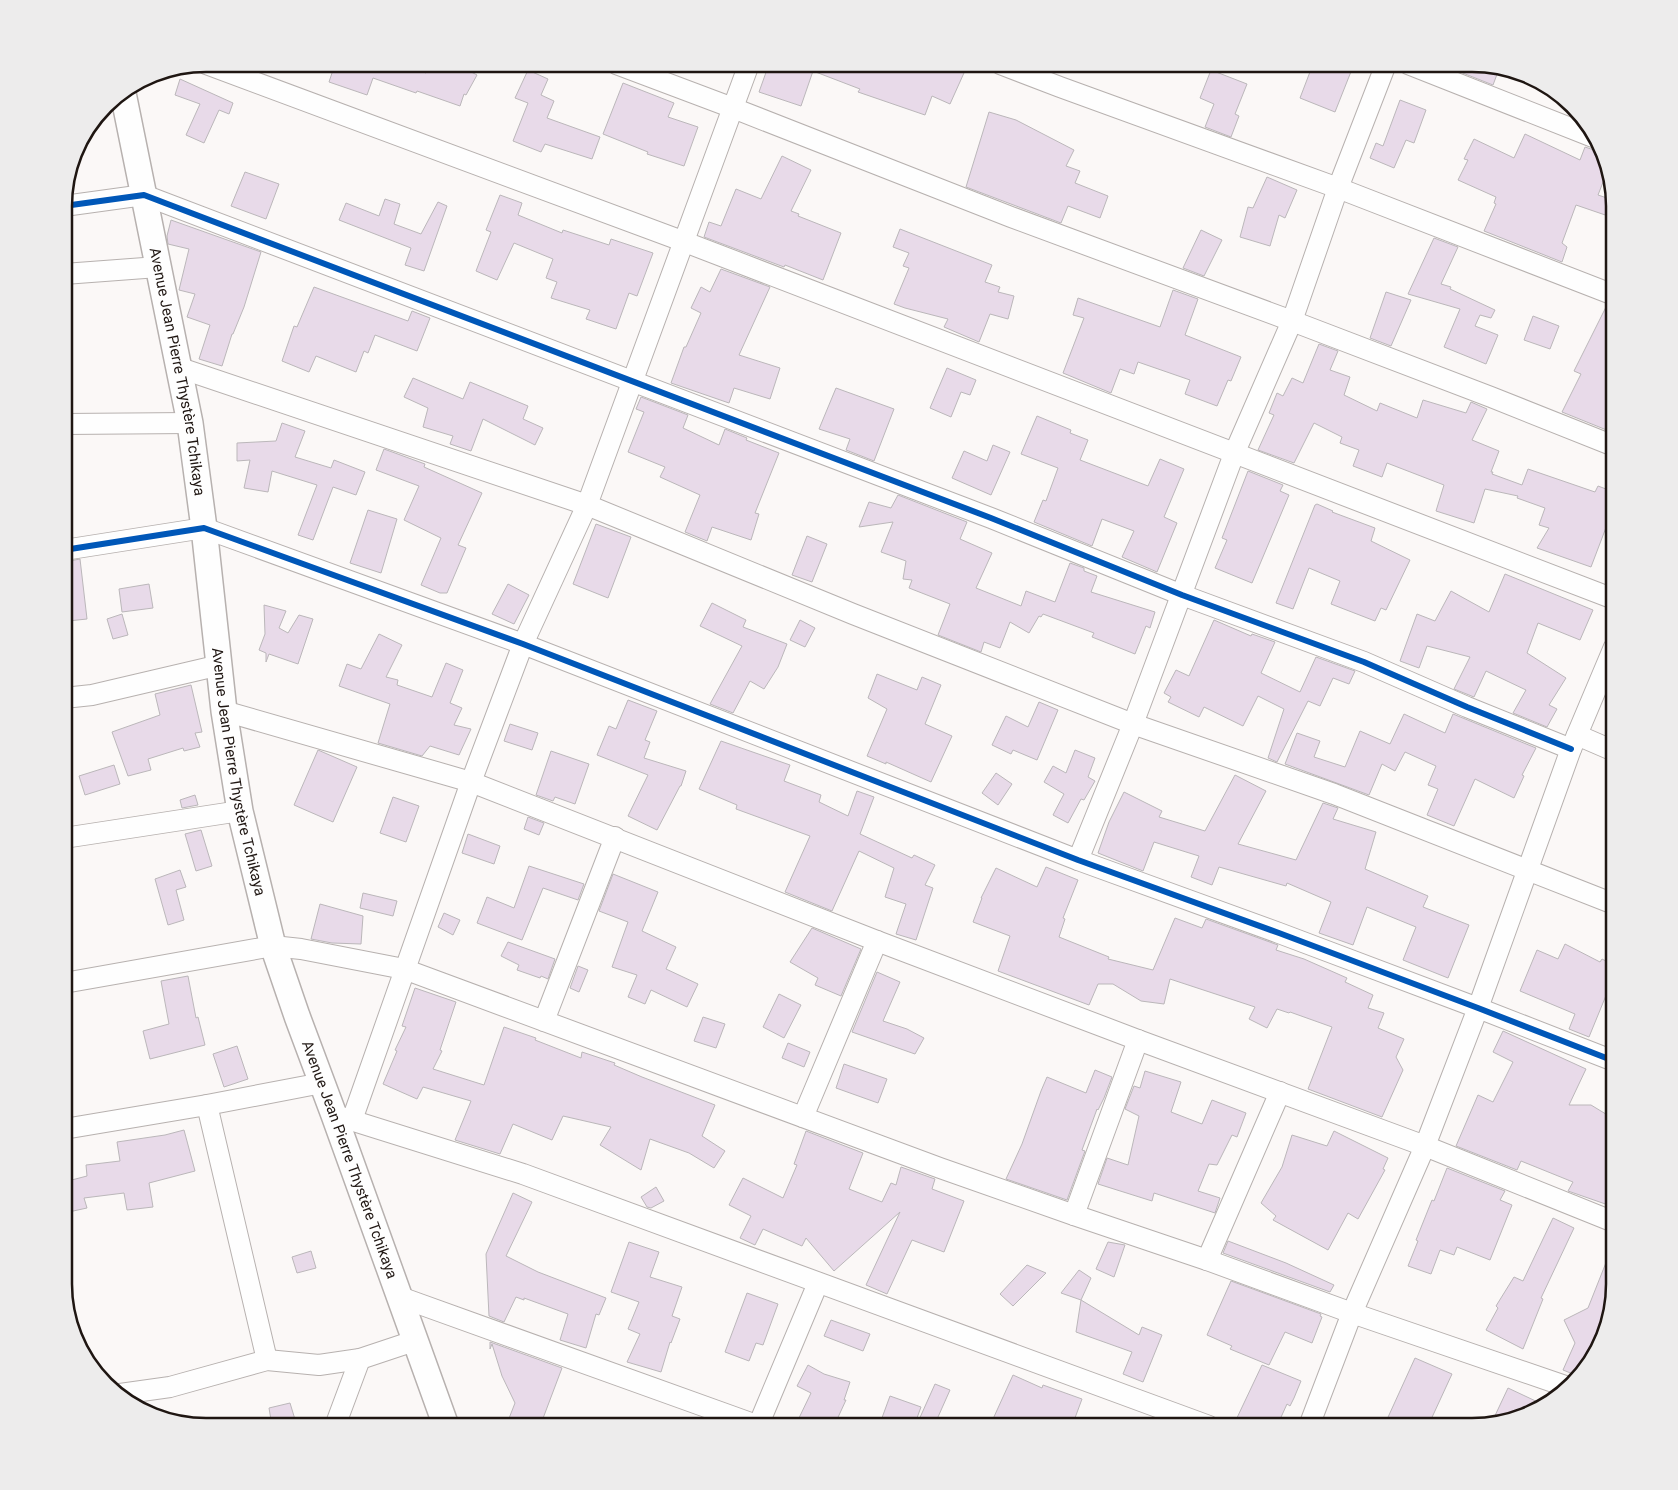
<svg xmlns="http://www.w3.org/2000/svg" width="1678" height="1490" font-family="Roboto,sans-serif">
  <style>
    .building { fill: #e8dae9; stroke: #bbb7ba }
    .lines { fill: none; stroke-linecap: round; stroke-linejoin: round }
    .minor-casing { stroke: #b7b1af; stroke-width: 22 }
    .tertiary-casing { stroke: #b7b1af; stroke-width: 28 }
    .minor { stroke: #fefefe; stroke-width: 20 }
    .tertiary { stroke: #fefefe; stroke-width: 25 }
    .cycleway-casing { stroke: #fff; stroke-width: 9 }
    .cycleway { stroke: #0057b8; stroke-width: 6 }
    .labels { text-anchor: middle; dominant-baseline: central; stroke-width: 4.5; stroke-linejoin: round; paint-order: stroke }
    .street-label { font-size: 15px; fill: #1f1612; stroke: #fff }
    .rim { fill: none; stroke: #1f1612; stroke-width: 2.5 }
  </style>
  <rect width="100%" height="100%" fill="#fbf8f7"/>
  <g class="building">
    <path d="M335 64H401L426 73 430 64H456L477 75 466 95 464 94 460 106 417 91 416 93 373 78 367 95 329 82Z"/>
    <path d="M769 64H910L922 68 924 64 945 72 949 64H968L950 104 932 96 925 115 858 92 860 89 813 71 801 106 759 92Z"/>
    <path d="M1313 64H1354L1335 112 1300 98Z"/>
    <path d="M1440 64H1471L1499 69 1493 85Z"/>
    <path d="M528 70 548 79 541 95 554 101 547 118 600 137 592 159 545 144 541 152 513 141 528 103 515 98Z"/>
    <path d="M1211 70 1247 84 1235 114 1239 116 1231 137 1205 127 1214 104 1200 98Z"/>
    <path d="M180 79 233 103 229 114 219 110 204 143 186 135 200 104 175 95Z"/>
    <path d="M623 83 674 103 668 117 698 127 684 166 647 154 648 152 603 134Z"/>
    <path d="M1400 100 1426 110 1414 143 1406 140 1394 168 1370 158 1376 143 1383 146Z"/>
    <path d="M989 112 1016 120 1074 150 1066 166 1080 171 1075 183 1108 196 1100 218 1068 206 1061 223 966 187Z"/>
    <path d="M1525 134 1580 160 1585 147 1603 153 1607 172 1598 195 1613 200 1614 218 1576 205 1562 243 1567 247 1562 262 1484 231 1496 204 1494 203 1496 197 1458 180 1468 160 1464 159 1474 139 1514 158Z"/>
    <path d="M782 156 811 170 791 211 799 214 798 216 841 233 823 280 785 265 784 267 704 237 709 222 721 226 736 189 761 199Z"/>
    <path d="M245 172 279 184 266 219 231 206Z"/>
    <path d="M1267 177 1297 190 1285 218 1279 215 1270 246 1240 237 1248 207 1253 208Z"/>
    <path d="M500 195 522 203 518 215 562 233 563 230 609 245 611 239 653 253 637 296 629 293 616 329 586 319 590 310 551 298 557 282 546 278 553 259 514 243 497 280 476 271 491 232 486 230Z"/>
    <path d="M385 199 400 204 394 224 421 234 438 202 447 206 424 271 405 265 411 248 339 220 346 203 379 216Z"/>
    <path d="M171 220 261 252 244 307 233 334H232L222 366 199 359 210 325 187 317 195 294 179 290 189 249 168 244 167 236Z"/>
    <path d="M900 229 992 265 985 282 1000 287 998 292 1014 296 1008 319 990 314 979 342 944 327 948 319 905 308 894 304 909 268 903 266 909 253 893 247Z"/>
    <path d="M1201 230 1222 240 1204 276 1183 268Z"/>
    <path d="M1434 238 1458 247 1441 284 1451 287 1450 289 1495 310 1491 318 1480 315 1475 326 1498 335 1486 364 1444 347 1460 309 1408 294Z"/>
    <path d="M721 269 770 287 739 355 780 368 770 399 734 388 729 403 671 383 684 347H686L701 313 691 308 701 287 710 292Z"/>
    <path d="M314 287 408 321 412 311 430 318 417 351 375 335 368 353 364 351 356 372 316 356 309 372 282 361 294 326 297 327Z"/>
    <path d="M1173 290 1198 299 1185 335 1241 357 1231 381 1228 380 1217 406 1185 394 1190 380 1138 362 1134 374 1120 369 1111 393 1063 373 1084 318 1073 315 1078 298 1160 327Z"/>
    <path d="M1386 292 1411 300 1391 346 1370 338Z"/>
    <path d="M1607 305 1614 307V433L1562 412 1581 374 1574 371Z"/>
    <path d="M1533 316 1559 326 1550 349 1524 340Z"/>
    <path d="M1319 344 1338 351 1330 370 1350 377 1344 395 1377 411 1380 403 1417 418 1423 400 1466 413 1471 402 1487 409 1472 440 1499 451 1491 472H1493L1492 474 1522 485 1528 469 1595 492 1598 486 1614 492V519L1610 517 1591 567 1537 548 1549 528 1539 525 1545 508 1517 498 1518 496 1485 489 1474 523 1436 511 1444 485 1387 463 1382 477 1353 466 1359 450 1340 443 1342 437 1314 423 1294 463 1258 450 1274 415 1269 413 1277 393 1283 396 1292 378 1303 383Z"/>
    <path d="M947 368 976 380 970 395 961 392 951 417 930 408Z"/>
    <path d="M413 378 463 399 470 382 528 406 523 419 543 428 535 445 483 419 471 451 450 444 453 436 423 427 428 408 404 397Z"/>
    <path d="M836 388 894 409 874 461 846 450 850 439 819 429Z"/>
    <path d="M641 397 688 415 683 428 719 445 725 429 747 438 746 440 779 453 755 513 759 514 751 540 712 527 707 541 685 532 700 495 660 477 665 467 628 452 644 412 636 409Z"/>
    <path d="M1037 416 1071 430 1070 433 1088 440 1080 460 1148 486 1160 459 1184 469 1164 517 1177 523 1157 572 1122 557 1134 531 1102 519 1092 546 1034 522 1043 500 1046 501 1058 468 1021 454Z"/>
    <path d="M282 423 305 431 295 457 331 468 334 460 365 472 356 495 333 487 313 540 298 535 317 485 272 471 268 492 244 488 250 460 237 461V443L276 441Z"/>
    <path d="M993 445 1010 452 991 495 952 478 964 451 987 461Z"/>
    <path d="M384 449 425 464 424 467 482 493 458 545 466 548 447 593H440L421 585 441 538 404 520 419 486 376 470Z"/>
    <path d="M1248 471 1283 485 1280 491 1289 495 1252 583 1215 568 1227 540 1222 538Z"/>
    <path d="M898 495 967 522 960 539 992 553 976 588 1021 606 1026 591 1055 602 1070 563 1084 568V571L1097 576 1091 592 1155 612 1150 628 1146 626 1135 654 1092 637 1094 633 1043 614 1041 617 1039 616 1029 633 1010 622 1000 648 984 642 981 652 938 635 950 604 909 588 912 580 903 579 906 561 881 552 893 522 859 527 869 502 891 508Z"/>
    <path d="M1317 504 1333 511 1332 512 1375 528 1371 541 1410 560 1386 610 1381 608 1375 621 1331 604 1340 581 1309 568 1293 609 1276 603 1315 505Z"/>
    <path d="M368 510 397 519 381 573 350 563Z"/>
    <path d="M596 524 631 537 608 598 573 584Z"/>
    <path d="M807 536 827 544 812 582 792 575Z"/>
    <path d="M80 559 87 619 68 621 64 590V562Z"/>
    <path d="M1505 574 1593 610 1580 640 1538 623 1527 653 1566 678 1549 705 1557 709 1547 727 1513 713 1526 690 1486 671 1474 697 1454 689 1470 657 1427 646 1419 668 1400 661 1417 614 1435 621 1451 591 1489 612Z"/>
    <path d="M149 584 153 608 122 612 119 589Z"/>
    <path d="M508 584 529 595 514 624 492 614Z"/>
    <path d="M712 603 746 620 743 627 787 644 778 667 764 689 750 681 733 713 710 704 742 646 700 626Z"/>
    <path d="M264 605 286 611 279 628 288 633 299 615 313 619 298 664 269 654 266 662V653L259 650 265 634Z"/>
    <path d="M122 614 128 635 113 639 107 619Z"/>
    <path d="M800 620 815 628 805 647 790 640Z"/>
    <path d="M1214 620 1251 636 1252 634 1275 642 1261 673 1300 692 1316 657 1355 671 1349 684 1333 678 1320 706 1308 701 1277 762 1268 758 1284 709 1258 696 1243 726 1204 707 1199 717 1168 702 1171 697 1164 693 1176 670 1189 676Z"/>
    <path d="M379 634 402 645 386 677 398 680 397 685 432 697 446 663 463 670 450 703 462 708 454 725 471 729 459 755 430 746 422 756 378 743 390 704 339 686 347 664 361 669Z"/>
    <path d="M877 674 917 690 922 677 941 685 925 724 952 736 931 782 886 762V764L867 756 887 709 868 698Z"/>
    <path d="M191 685 202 732 195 733 200 747 184 751 183 748 148 759 151 770 128 776 112 732 160 715 155 694Z"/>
    <path d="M628 700 657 711 645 740 650 742 644 758 686 771 681 786H680L657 830 628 816 648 775 597 755 609 726 616 729Z"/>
    <path d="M1039 702 1058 710 1037 760 1013 750 1011 754 992 745 1006 716 1028 727Z"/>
    <path d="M1404 714 1445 733 1453 714 1536 748 1522 775 1524 776 1514 798 1475 779 1454 826 1427 815 1438 789 1428 785 1436 766 1405 752 1395 771 1382 764 1369 795 1285 764 1297 733 1320 741 1314 757 1345 767 1360 731 1390 744Z"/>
    <path d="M510 724 538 733 532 750 504 741Z"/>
    <path d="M721 741 790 765 784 781 821 795 819 802 848 816 857 791 874 797 860 834 912 858 914 855 935 865 925 885 933 888 916 940 896 934 906 904 885 897 894 868 859 851 832 911 785 892 810 836 736 809 737 805 699 789Z"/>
    <path d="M318 750 357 767 333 822 294 805Z"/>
    <path d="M1075 750 1095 758 1088 777 1095 781 1084 800 1081 799 1068 823 1053 815 1064 794 1044 782 1053 766 1066 773Z"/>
    <path d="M551 751 589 764 575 804 555 797 553 801 536 795Z"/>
    <path d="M114 765 120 784 85 795 79 776Z"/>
    <path d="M996 773 1012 784 998 805 982 793Z"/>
    <path d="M1235 775 1266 791 1238 844 1296 860 1323 803 1338 808 1333 819 1376 832 1365 869 1428 896 1423 907 1469 925 1448 978 1403 960 1416 927 1367 907 1353 945 1319 933 1331 902 1287 883 1286 886 1219 867 1212 885 1191 877 1199 856 1154 842 1143 871 1098 853 1109 822 1124 792 1162 811 1159 817 1205 831Z"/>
    <path d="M195 795 198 805 182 808 180 800Z"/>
    <path d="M393 797 419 806 406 842 380 833Z"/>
    <path d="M528 817 544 823 539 835 524 829Z"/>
    <path d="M201 830 212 866 196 871 185 834Z"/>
    <path d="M468 834 500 846 494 864 462 853Z"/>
    <path d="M529 866 584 884 578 900 543 888 522 940 477 923 487 897 514 908Z"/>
    <path d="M1046 867 1078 880 1063 918 1065 919 1059 937 1109 957 1108 959 1153 970 1175 918 1202 928 1206 919 1278 945 1276 950 1304 959 1347 978 1345 982 1373 995 1368 1008 1384 1013 1378 1028 1404 1039 1396 1057 1403 1070 1382 1117 1308 1089 1332 1027 1290 1012 1289 1013 1277 1009 1267 1028 1249 1019 1255 1007 1170 979 1164 1004 1141 1001 1113 984H1098L1089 1005 998 971 1010 936 973 922 982 898H981L996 868 1037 887Z"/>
    <path d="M180 870 186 887 176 890 184 920 168 925 155 879Z"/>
    <path d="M613 874 658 892 642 931 676 947 666 969 698 984 687 1007 651 990 645 1004 628 997 637 975 612 967 628 922 599 911Z"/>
    <path d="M363 893 397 901 393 916 360 908Z"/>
    <path d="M320 904 363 916 361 944 332 943 311 939Z"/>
    <path d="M444 913 460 920 453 935 438 927Z"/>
    <path d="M812 928 861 949 841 996 815 985 818 978 790 962Z"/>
    <path d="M508 942 555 959 548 979 541 976 540 978 517 970 519 965 501 956Z"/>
    <path d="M1565 944 1600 962 1602 959 1614 965V976L1589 1037 1569 1029 1575 1014 1520 991 1537 950 1558 959Z"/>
    <path d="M578 966 588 970 579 992 570 988Z"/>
    <path d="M877 972 900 982 883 1021 907 1029 924 1038 915 1054 852 1032Z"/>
    <path d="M188 976 196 1018 198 1017 205 1045 150 1059 143 1031 169 1024 161 981Z"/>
    <path d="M415 988 456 1002 440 1050 442 1051 433 1069 484 1085 504 1027 536 1038 535 1040 581 1058 582 1052 615 1063 614 1065 642 1077 715 1105 702 1136 725 1151 714 1168 689 1153 650 1139 641 1170 600 1145 611 1127 563 1116 552 1140 513 1124 500 1154 455 1140 471 1101 423 1087 417 1099 383 1084 397 1051 395 1050 406 1027 402 1026Z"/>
    <path d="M779 994 801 1005 784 1038 763 1027Z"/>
    <path d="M703 1017 725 1024 716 1048 694 1041Z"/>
    <path d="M1503 1031 1586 1069 1569 1105H1591L1614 1119V1207L1568 1191 1573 1182 1521 1161 1517 1170 1456 1146 1478 1095 1493 1102 1513 1062 1493 1052Z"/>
    <path d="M788 1043 810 1052 804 1067 782 1058Z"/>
    <path d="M237 1046 248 1079 224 1087 213 1054Z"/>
    <path d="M844 1064 887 1079 878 1103 836 1088Z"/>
    <path d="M1095 1070 1112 1077 1104 1098 1098 1110 1097 1109 1082 1150 1085 1151 1067 1200 1006 1179 1022 1144 1041 1091 1047 1077 1086 1093Z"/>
    <path d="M1145 1071 1181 1082 1171 1112 1202 1124 1212 1100 1246 1113 1237 1137 1232 1135 1217 1165 1209 1164 1198 1191 1220 1198 1215 1213 1154 1193 1152 1201 1098 1184 1107 1158 1128 1165 1139 1116 1125 1109 1134 1086 1140 1088Z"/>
    <path d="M184 1130 195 1171 149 1183 153 1207 127 1210 124 1193 84 1198 87 1208 64 1213V1182L87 1176 86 1165 120 1161 117 1142 165 1135Z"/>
    <path d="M806 1131 863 1153 849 1189 882 1202 891 1183 896 1185 901 1167 935 1179 932 1189 964 1201 944 1252 912 1240 887 1294 866 1285 900 1212 834 1271 806 1238 802 1246 763 1229 755 1245 740 1238 751 1216 729 1205 743 1178 783 1198 797 1165 794 1164Z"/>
    <path d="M1334 1131 1388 1158 1383 1169 1385 1170 1358 1219 1348 1213 1328 1250 1273 1220 1276 1216 1261 1203 1282 1167 1292 1135 1327 1146Z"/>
    <path d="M1447 1168 1505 1191 1500 1200 1512 1205 1490 1260 1457 1247 1454 1255 1440 1250 1431 1274 1408 1266 1418 1241 1416 1240 1432 1200 1434 1201Z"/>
    <path d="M656 1187 664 1201 651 1208 647 1207 641 1197Z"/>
    <path d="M513 1193 532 1202 506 1256 538 1272 606 1298 599 1315 596 1314 586 1348 560 1340 568 1314 524 1298V1300L516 1297 504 1322 489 1316 486 1254Z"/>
    <path d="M1553 1218 1574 1228 1541 1298 1543 1299 1523 1349 1486 1330 1498 1308 1496 1306 1514 1277 1523 1281Z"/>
    <path d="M1228 1241 1286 1263 1334 1285 1330 1292 1223 1253Z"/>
    <path d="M629 1242 659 1252 650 1277 682 1287 672 1316 680 1319 671 1343 670 1342 661 1372 627 1362 640 1334 628 1329 639 1302 611 1292Z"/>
    <path d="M1108 1242 1125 1245 1114 1277 1096 1269Z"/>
    <path d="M1613 1245 1614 1292 1603 1338 1578 1376 1563 1370 1575 1343 1564 1320 1588 1308Z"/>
    <path d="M311 1251 316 1268 297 1273 292 1257Z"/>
    <path d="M1027 1265 1046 1273 1013 1306 1000 1294Z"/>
    <path d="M1079 1270 1091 1278 1081 1300 1061 1293Z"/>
    <path d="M1231 1281 1321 1314 1320 1316 1322 1317 1312 1343 1285 1332 1269 1365 1230 1349 1232 1346 1207 1335Z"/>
    <path d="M747 1293 778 1304 763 1345 756 1343 749 1361 725 1352Z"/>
    <path d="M1081 1300 1139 1335 1142 1327 1162 1335 1143 1382 1123 1374 1132 1352 1076 1332Z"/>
    <path d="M831 1320 870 1334 863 1351 824 1336Z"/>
    <path d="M490 1342 562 1368 542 1421 540 1420 538 1426H506L515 1403 502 1376 492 1344 490 1349Z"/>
    <path d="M1415 1358 1452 1374 1428 1426H1384Z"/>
    <path d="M808 1365 824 1374 850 1382 844 1400H846L834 1426H812L798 1420 811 1393 797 1386Z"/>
    <path d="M1262 1365 1301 1381 1294 1398 1290 1406 1287 1404 1277 1426H1244L1235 1422Z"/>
    <path d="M1013 1375 1042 1388 1043 1385 1082 1399 1072 1426H1033L1020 1422 1018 1426H1009L993 1419Z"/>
    <path d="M935 1384 950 1390 934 1426H928L918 1422Z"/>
    <path d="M1508 1388 1542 1404 1526 1415 1492 1422Z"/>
    <path d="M890 1396 921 1407 914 1426H879Z"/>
    <path d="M290 1403 297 1426H272L269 1408Z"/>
  </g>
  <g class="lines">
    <g class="minor-casing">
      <g id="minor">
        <path d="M206 64 685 242 1614 599"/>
        <path d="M616 64 733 108 1011 217 1292 321 1491 397 1614 446"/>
        <path d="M1000 64 1060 87 1338 188 1614 295"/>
        <path d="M1408 64 1593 137"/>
        <path d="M64 206 144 195 991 518 1182 595 1364 662 1467 707 1571 749"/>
        <path d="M64 274 158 267"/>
        <path d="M180 368 587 505 853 614 1133 724 1334 794 1614 904"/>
        <path d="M64 424 190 423"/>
        <path d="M64 550 204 528 523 644 1078 860 1279 933 1478 1008 1614 1061"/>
        <path d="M64 698 92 695 220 665"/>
        <path d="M224 711 471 782 877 941 1138 1040 1425 1146 1614 1222"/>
        <path d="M1577 735 1614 751"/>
        <path d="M64 838 240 811"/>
        <path d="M1078 860 1133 724 1234 454 1292 321 1338 188 1386 64"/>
        <path d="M64 983 273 946 301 949 404 969 940 1168 1074 1215 1207 1260 1352 1313 1568 1387"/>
        <path d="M544 1021 615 837"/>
        <path d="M207 1105 267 1360"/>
        <path d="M341 1117 523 1174 1209 1426"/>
        <path d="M803 1117 877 941"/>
        <path d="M352 1120 471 782 523 644 587 505 749 64"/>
        <path d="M64 1129 207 1105 322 1083"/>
        <path d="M1074 1215 1138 1040"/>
        <path d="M1207 1260 1280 1092"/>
        <path d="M400 1297 759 1426"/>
        <path d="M120 1394 170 1387 267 1360 319 1365 360 1359 414 1341"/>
        <path d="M335 1426 360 1359"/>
        <path d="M758 1426 818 1283"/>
        <path d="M1309 1426 1352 1313 1425 1146 1478 1008 1571 749 1614 647"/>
      </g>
    </g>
    <g class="tertiary-casing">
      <g id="tertiary">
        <path id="s1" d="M123 93 190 423 204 528 224 711 240 811 273 946 297 1016 334 1115 446 1426"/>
      </g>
    </g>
    <use href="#minor" class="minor"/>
    <use href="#tertiary" class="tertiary"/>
    <g class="cycleway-casing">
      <g id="cycleway">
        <path d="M64 206 144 195 991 518 1182 595 1364 662 1467 707 1571 749"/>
        <path d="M64 550 204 528 523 644 1078 860 1279 933 1478 1008 1614 1061"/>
      </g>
    </g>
    <use href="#cycleway" class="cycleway"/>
  </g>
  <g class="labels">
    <g class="street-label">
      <text stroke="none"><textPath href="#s1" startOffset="284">Avenue Jean Pierre Thystère Tchikaya</textPath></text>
      <text stroke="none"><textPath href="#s1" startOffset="689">Avenue Jean Pierre Thystère Tchikaya</textPath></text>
      <text stroke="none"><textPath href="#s1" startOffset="1094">Avenue Jean Pierre Thystère Tchikaya</textPath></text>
    </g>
  </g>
  <path d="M0 0H1678V1490H0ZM206 72H1472A134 134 0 0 1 1606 206V1284A134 134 0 0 1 1472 1418H206A134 134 0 0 1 72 1284V206A134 134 0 0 1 206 72Z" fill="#edecec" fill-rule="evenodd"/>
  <path class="rim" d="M206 72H1472A134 134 0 0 1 1606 206V1284A134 134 0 0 1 1472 1418H206A134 134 0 0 1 72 1284V206A134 134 0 0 1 206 72Z"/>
</svg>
